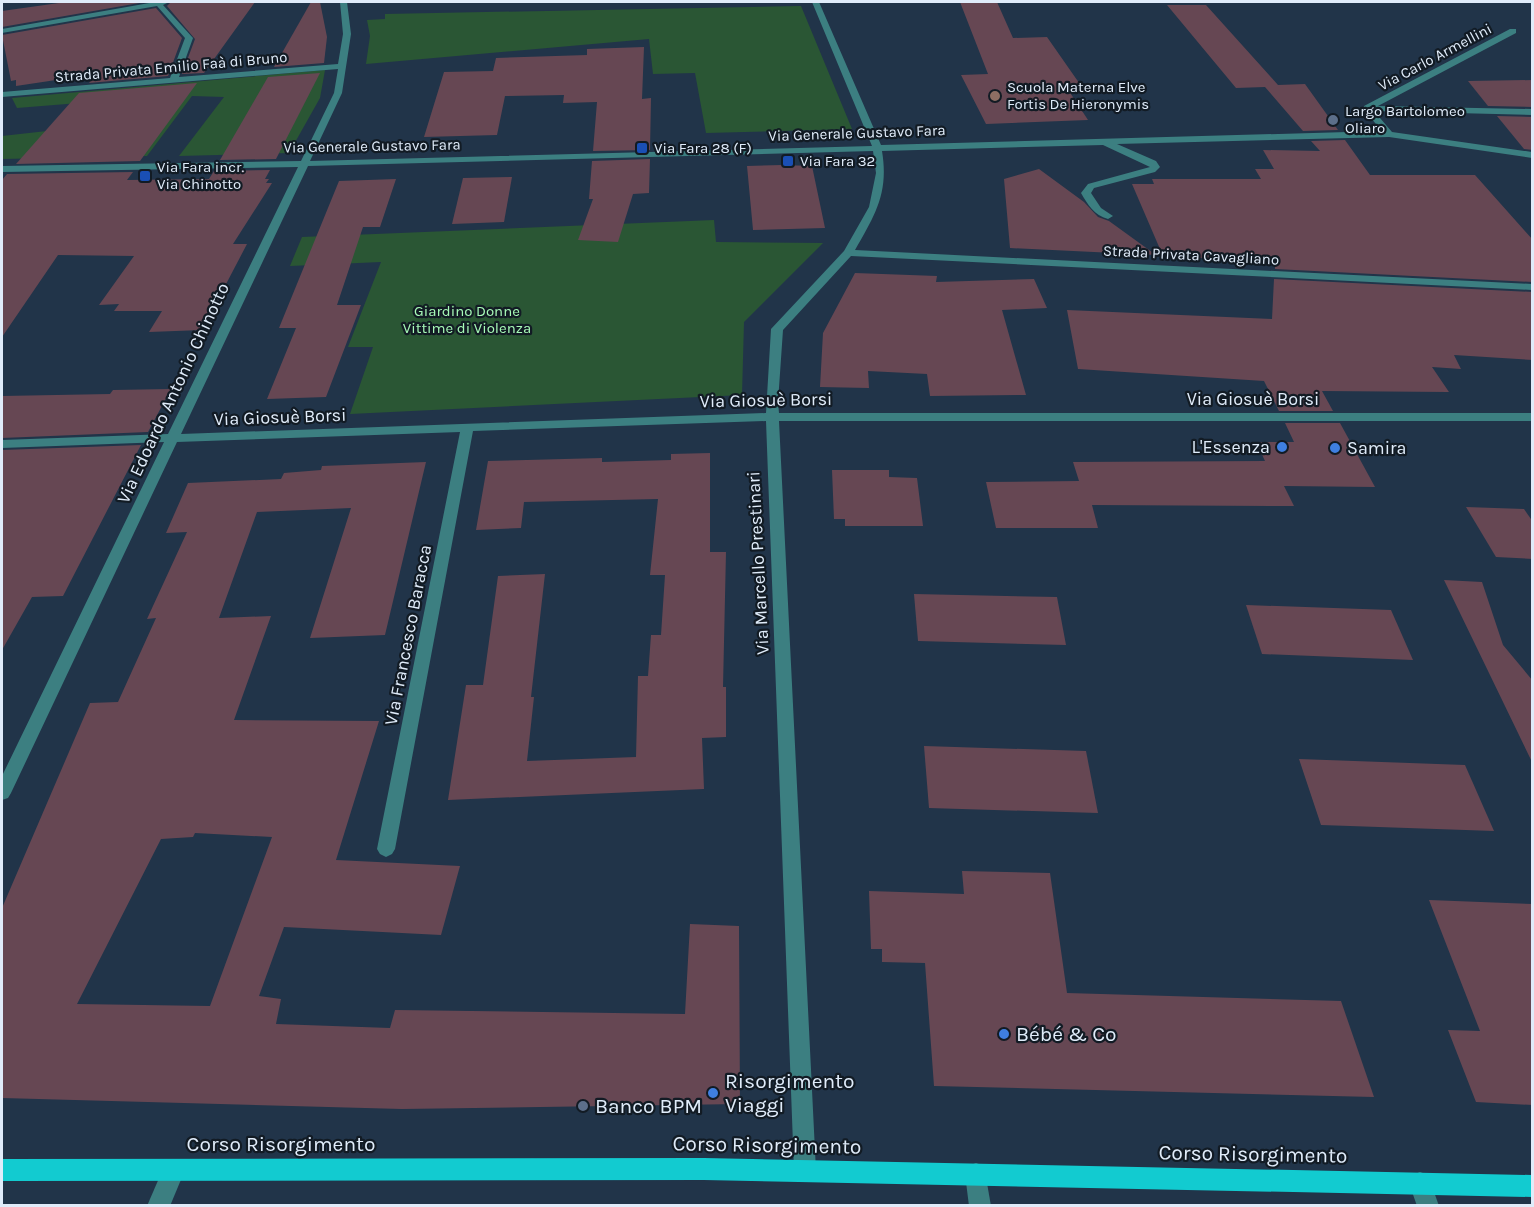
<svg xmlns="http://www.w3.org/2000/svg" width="1534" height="1207" font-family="Karla,sans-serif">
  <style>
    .green { fill: #2a5634 }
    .building { fill: #664753; fill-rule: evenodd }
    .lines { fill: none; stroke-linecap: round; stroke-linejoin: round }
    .minor { fill: #3c7f81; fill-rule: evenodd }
    .major { fill: #12cbd0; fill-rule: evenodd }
    .education-dot { fill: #8d6e63; stroke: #121b24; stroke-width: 2 }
    .service-dot { fill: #5c6f8a; stroke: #121b24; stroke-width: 2 }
    .transit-dot { fill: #1a4fb4; stroke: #121b24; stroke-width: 2 }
    .shop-dot { fill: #3f7fe0; stroke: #121b24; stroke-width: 2 }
    .labels { text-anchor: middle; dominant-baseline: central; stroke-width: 4.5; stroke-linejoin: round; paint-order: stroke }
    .far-street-label { font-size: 15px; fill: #e0ecfa; stroke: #121b24 }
    .far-poi-label { font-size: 15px; fill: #e0ecfa; stroke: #121b24; text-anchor: start }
    .far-park-label { font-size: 15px; fill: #a8fbb8; stroke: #121b24 }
    .street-label { font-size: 18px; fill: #e0ecfa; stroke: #121b24 }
    .poi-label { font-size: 18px; fill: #e0ecfa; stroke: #121b24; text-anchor: end }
    .near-poi-label { font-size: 21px; fill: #e0ecfa; stroke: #121b24; text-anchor: start }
    .near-street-label { font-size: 21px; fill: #e0ecfa; stroke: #121b24 }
  </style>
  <rect width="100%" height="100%" fill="#213449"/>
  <g class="green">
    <path d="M801 6 852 129 706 133 695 73 653 74 649 39 366 64 370 36 367 20 385 19V14Z"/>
    <path d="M325 70 320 98 289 153 179 156 224 97 192 96 147 156 2 159V136L65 129 178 95 17 108 12 98Z"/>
    <path d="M714 220 716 242 823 243 744 322 742 395 350 414 373 347H348L381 262 290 266 302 237Z"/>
  </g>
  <g class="building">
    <path d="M66 2H145L2 27V11Z"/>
    <path d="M171 2H255L204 73 182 74 195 39 167 6Z"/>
    <path d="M311 2H320L327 37 324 63 274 67Z"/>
    <path d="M960 2H997L1013 38 1047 37 1084 90 1069 91 1088 120 986 124 961 75 988 74Z"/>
    <path d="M1167 5H1206L1278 85 1305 84 1338 130 1303 131 1265 87 1236 88Z"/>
    <path d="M156 8 182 38 168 76 89 83 96 74 16 86V80L11 81 2 35Z"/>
    <path d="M644 47 642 99 651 98 650 150 593 151 597 102 563 103 564 95 505 96 497 135 424 137 444 72 493 71 496 58 587 55V49Z"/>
    <path d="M320 73 276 159 220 160 268 77Z"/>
    <path d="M1533 80V107L1488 106 1468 81Z"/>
    <path d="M197 83 140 161 16 164 79 93Z"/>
    <path d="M1497 116 1533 117V150L1524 149Z"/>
    <path d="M1345 140 1370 175H1475L1533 240V282L1275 269V262L1163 256 1132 184H1154L1152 179H1261L1255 169H1274L1263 150 1320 151 1311 141Z"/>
    <path d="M650 159 649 193 633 194 618 242 578 240 593 199H589L592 161Z"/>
    <path d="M782 165 812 166 825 228 753 230 747 166Z"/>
    <path d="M1039 169 1084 202 1098 217 1109 221 1156 255 1010 248 1004 179Z"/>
    <path d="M270 170 265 179H269L266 183H272L233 244H247L202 330 149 332 162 311H114L119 304 99 305 134 256 58 255 2 337V180L7 174 133 172 127 180 209 179 214 171Z"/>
    <path d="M512 177 504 222 452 224 463 178Z"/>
    <path d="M396 179 380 227H363L337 305H361L326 397 267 399 296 328H279L339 181Z"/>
    <path d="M855 273 937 276 936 282 1034 279 1047 308 1002 310 1026 395 930 396 927 374 868 371 869 388 820 387 823 333Z"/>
    <path d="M1274 279 1533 292V360L1454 355 1461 369 1432 367 1449 392 1322 391 1333 411H1279L1264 381 1078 369 1067 310 1272 319Z"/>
    <path d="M171 389 148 432 2 438V396L110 394 113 390Z"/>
    <path d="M1285 423H1340L1375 487 1284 486 1294 506 1092 505 1098 528H996L986 482 1079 481 1073 462 1265 461 1256 442H1294Z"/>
    <path d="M141 445 63 596 32 597 2 650V450Z"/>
    <path d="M710 453V552H726L723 687H726V737L702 738 704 789 448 800 466 685H483L498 576 545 574 531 697H534L527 761 636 757 638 676H648L651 635H661L665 575H650L658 499 524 502 521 528 476 530 488 461 602 458V462L671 460V454Z"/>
    <path d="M426 462 385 635 310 638 351 508 257 512 219 618 271 616 234 720 379 721 336 860 460 866 441 935 284 927 259 996 281 999 276 1024 390 1028 395 1010 685 1014 690 924 739 926 740 1104 402 1109 2 1098V908L90 703 118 702 156 618 147 619 187 532 166 533 188 483 281 479 284 473 321 470 322 466ZM195 833 272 837 210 1006 77 1004 161 839 193 837Z"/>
    <path d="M832 470H889V477L917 478 923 526H845V519H834Z"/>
    <path d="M1466 507 1524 509 1533 522V559L1496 557Z"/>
    <path d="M1444 580 1482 582 1503 645 1533 681V764Z"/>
    <path d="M914 594 1057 597 1066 645 918 641Z"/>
    <path d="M1246 605 1391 610 1413 660 1262 654Z"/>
    <path d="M924 746 1086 751 1098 813 929 808Z"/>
    <path d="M1299 759 1465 765 1494 831 1321 825Z"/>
    <path d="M962 871 1050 873 1067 993 1341 1001 1374 1097 934 1086 925 963 882 962V949H871L869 891 964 894Z"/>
    <path d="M1429 900 1533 904V1105L1476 1102 1448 1030 1480 1031Z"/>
  </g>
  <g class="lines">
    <g class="minor">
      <path d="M155 2H169L163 5 193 38 179 77 338 64 343 34 340 2H347L351 34 342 93 310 161 872 146 812 2H819L881 145 1382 131 1364 110V106L1510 29H1516V33L1378 106 1532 109V115L1374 111 1392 132 1532 152V158L1389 137 1117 144 1156 161 1160 167 1155 172 1094 188 1091 193 1101 208 1113 216 1108 219C1094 215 1088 205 1081 193L1088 184 1150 167 1103 145 882 151C889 193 875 215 855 250L1532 284V290L851 256 783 330 778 402 779 413H1532V421H779L816 1171 813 1179 805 1182 797 1179 794 1171 766 421 473 431 395 849 392 854 386 857 380 854 377 849 460 432 177 442 11 793 8 798 2 800V776L164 442 2 448V440L168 434 298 167 2 172V166L301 161 334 93 338 69 2 97V92L170 78 185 38 157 6 2 33V29ZM873 151 876 173 869 207 844 251 771 329 766 413 181 434 308 166Z"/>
      <path d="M174 1159 182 1162 185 1170 170 1206H147L166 1162Z"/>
      <path d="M976 1163 984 1166 991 1206H969L965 1174 968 1166Z"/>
      <path d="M1420 1172 1428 1175 1439 1206H1417L1409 1183 1412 1175Z"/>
    </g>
    <path class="major" d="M704 1158 1532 1175V1197L704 1180 2 1181V1159Z"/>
  </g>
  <circle class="education-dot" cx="995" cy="96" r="6"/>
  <g class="service-dot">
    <circle cx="1333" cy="120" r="6"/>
    <circle cx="583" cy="1106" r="6"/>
  </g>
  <g class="transit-dot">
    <rect x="636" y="142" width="12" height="12" rx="3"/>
    <rect x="782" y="155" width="12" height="12" rx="3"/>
    <rect x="139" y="170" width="12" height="12" rx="3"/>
  </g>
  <g class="shop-dot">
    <circle cx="1282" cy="447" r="6"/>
    <circle cx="1335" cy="448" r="6"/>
    <circle cx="1004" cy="1034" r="6"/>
    <circle cx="713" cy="1093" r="6"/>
  </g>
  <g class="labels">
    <g class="far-street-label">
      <text transform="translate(1435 57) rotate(-28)">Via Carlo Armellini</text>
      <text transform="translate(171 67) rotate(-5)">Strada Privata Emilio Faà di Bruno</text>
      <text transform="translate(857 133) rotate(-2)">Via Generale Gustavo Fara</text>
      <text transform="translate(372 146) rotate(-1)">Via Generale Gustavo Fara</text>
      <text transform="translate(1191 255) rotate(3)">Strada Privata Cavagliano</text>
    </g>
    <g class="far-poi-label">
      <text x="1007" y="87">Scuola Materna Elve<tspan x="1007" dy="17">Fortis De Hieronymis</tspan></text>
      <text x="1345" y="111">Largo Bartolomeo<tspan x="1345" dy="17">Oliaro</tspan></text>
      <text x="654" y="148">Via Fara 28 (F)</text>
      <text x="800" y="161">Via Fara 32</text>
      <text x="157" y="167">Via Fara incr.<tspan x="157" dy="17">Via Chinotto</tspan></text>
    </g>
    <g class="far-park-label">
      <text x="467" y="311">Giardino Donne<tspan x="467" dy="17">Vittime di Violenza</tspan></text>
    </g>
    <g class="street-label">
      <text transform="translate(173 393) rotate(-65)">Via Edoardo Antonio Chinotto</text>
      <text x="1253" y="399">Via Giosuè Borsi</text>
      <text transform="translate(766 400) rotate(-1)">Via Giosuè Borsi</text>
      <text transform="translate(280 417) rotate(-2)">Via Giosuè Borsi</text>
      <text transform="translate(758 563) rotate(-93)">Via Marcello Prestinari</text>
      <text transform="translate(408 635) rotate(-79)">Via Francesco Baracca</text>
    </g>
    <g class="poi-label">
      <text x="1270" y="447">L'Essenza</text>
      <text x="1347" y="448" text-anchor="start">Samira</text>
    </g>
    <g class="near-poi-label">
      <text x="1016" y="1034">Bébé &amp; Co</text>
      <text x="725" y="1081">Risorgimento<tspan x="725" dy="24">Viaggi</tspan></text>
      <text x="595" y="1106">Banco BPM</text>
    </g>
    <g class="near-street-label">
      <text x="281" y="1144">Corso Risorgimento</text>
      <text transform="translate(767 1145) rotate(1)">Corso Risorgimento</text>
      <text transform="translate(1253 1154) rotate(1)">Corso Risorgimento</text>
    </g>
  </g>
  <rect width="1534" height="1207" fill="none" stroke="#e0ecfa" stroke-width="6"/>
</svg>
